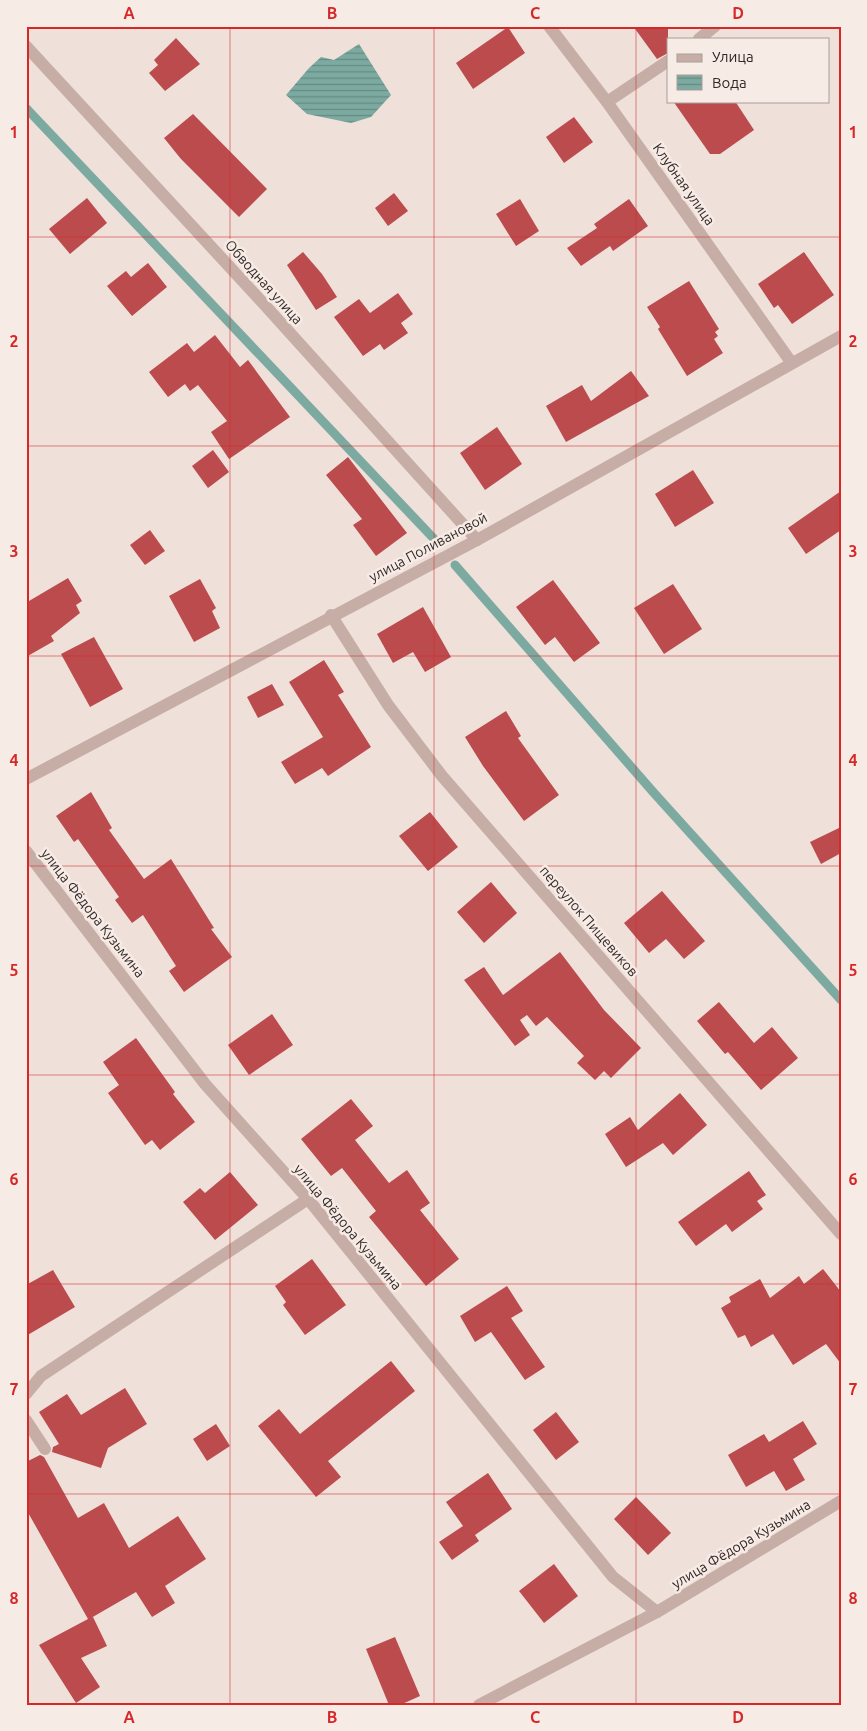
<svg xmlns="http://www.w3.org/2000/svg" width="867" height="1731" font-family="Ubuntu,sans-serif">
  <style>
    .water { fill: url(#water-rules) }
    .lines { fill: none; stroke-linecap: round; stroke-linejoin: round }
    .stream { stroke: #7caaa0; stroke-width: 9 }
    .building { fill: #bc4b4d }
    .service { stroke: #c6aea7; stroke-width: 12 }
    .minor { stroke: #c6aea7; stroke-width: 12 }
    .grid { fill: none; stroke: #d62828; stroke-width: 1; stroke-opacity: 0.55 }
    .labels { text-anchor: middle; dominant-baseline: central; stroke-width: 5; stroke-linejoin: round; paint-order: stroke }
    .street-label { font-size: 14px; fill: #342827; stroke: #f7ebe6 }
    .neatline { fill: none; stroke: #d62828; stroke-width: 2 }
    .grid-label { font-size: 16px; text-anchor: middle; font-weight: bold; fill: #d62828 }
  </style>
  <defs>
    <pattern id="water-rules" width="6" height="5" patternUnits="userSpaceOnUse" patternTransform="scale(1.25)"><rect width="6" height="5" fill="#7caaa0"/><path d="M0 2.5h6" fill="none" stroke="#668a82"/></pattern>
  </defs>
  <rect width="100%" height="100%" fill="#efe0da"/>
  <path class="water" d="M359 44 391 95 371 117 351 123 307 114 286 95 309 68 321 57 334 60Z"/>
  <g class="lines">
    <g class="stream">
      <path d="M26 108 437 542"/>
      <path d="M455 565 654 793 841 1000"/>
    </g>
  </g>
  <g class="building">
    <path d="M633 26H668V53L657 59Z"/>
    <path d="M508 27 525 53 473 89 456 63Z"/>
    <path d="M176 38 200 64 165 91 149 73 158 65 154 60Z"/>
    <path d="M673 101H735L754 130 720 154H710Z"/>
    <path d="M193 114 267 189 239 217 181 159 164 138Z"/>
    <path d="M574 117 593 142 564 163 546 137Z"/>
    <path d="M394 193 408 211 388 226 375 208Z"/>
    <path d="M87 198 107 223 70 254 49 229Z"/>
    <path d="M520 199 539 231 516 246 496 214Z"/>
    <path d="M629 199 648 226 613 251 610 246 581 266 567 248 597 228 594 224Z"/>
    <path d="M303 252 322 274 337 297 316 310 287 265Z"/>
    <path d="M804 252 834 295 792 324 778 305 774 308 758 284Z"/>
    <path d="M148 263 167 287 132 316 107 286 126 271 131 277Z"/>
    <path d="M689 281 719 329 715 332 718 336 714 339 723 353 687 376 658 329 660 327 647 307Z"/>
    <path d="M398 293 413 314 401 323 408 333 384 350 380 344 363 356 334 317 359 299 370 313Z"/>
    <path d="M215 335 240 367 248 360 290 417 229 459 211 432 227 421 198 385 190 391 185 384 168 397 149 372 187 343 194 352Z"/>
    <path d="M631 371 649 396 566 442 546 406 582 385 591 401Z"/>
    <path d="M497 427 522 464 485 490 460 453Z"/>
    <path d="M213 450 229 472 208 488 192 466Z"/>
    <path d="M348 457 407 533 376 556 353 525 362 519 326 475Z"/>
    <path d="M693 470 714 503 675 527 655 494Z"/>
    <path d="M841 491V530L806 554 788 528Z"/>
    <path d="M150 530 165 551 145 565 130 545Z"/>
    <path d="M68 578 82 601 76 605 80 613 51 636 54 641 26 657V598L29 601Z"/>
    <path d="M200 579 216 608 212 611 220 628 194 642 169 596Z"/>
    <path d="M553 580 600 643 574 662 555 637 545 645 516 607Z"/>
    <path d="M673 584 702 629 664 654 634 608Z"/>
    <path d="M423 607 451 657 425 672 413 652 393 663 377 634Z"/>
    <path d="M94 637 123 689 90 707 61 654Z"/>
    <path d="M324 660 344 692 338 695 371 747 328 776 322 768 295 784 281 762 323 737 289 682Z"/>
    <path d="M272 684 284 705 258 718 247 697Z"/>
    <path d="M506 711 521 736 518 738 559 795 524 821 483 766 465 737Z"/>
    <path d="M91 792 112 828 109 830 144 879 171 859 214 928 211 929 232 957 184 992 169 971 176 966 143 915 132 923 115 900 119 897 78 839 74 842 56 816Z"/>
    <path d="M430 812 458 847 428 871 399 836Z"/>
    <path d="M841 827V853L821 864 810 842Z"/>
    <path d="M491 882 517 913 484 943 457 912Z"/>
    <path d="M662 891 705 941 684 959 666 939 649 953 624 923Z"/>
    <path d="M560 952 604 1010 641 1048 611 1078 604 1071 595 1080 577 1063 584 1056 547 1017 536 1026 527 1015 520 1020 530 1035 515 1046 464 980 484 967 503 995Z"/>
    <path d="M719 1002 754 1043 772 1027 798 1058 761 1090 728 1052 725 1054 697 1021Z"/>
    <path d="M272 1014 293 1045 249 1075 228 1045Z"/>
    <path d="M136 1038 175 1092 173 1094 195 1122 160 1150 152 1140 145 1145 108 1093 119 1085 103 1062Z"/>
    <path d="M680 1093 707 1125 673 1155 663 1143 626 1167 605 1134 630 1117 638 1130Z"/>
    <path d="M351 1099 373 1126 355 1140 389 1183 407 1170 430 1203 420 1210 459 1259 426 1286 369 1217 376 1211 342 1168 331 1176 301 1139Z"/>
    <path d="M749 1171 766 1195 757 1201 763 1209 732 1232 726 1224 696 1246 678 1222Z"/>
    <path d="M230 1172 258 1205 215 1240 183 1202 200 1188 205 1193Z"/>
    <path d="M312 1259 346 1305 305 1335 283 1305 286 1302 275 1286Z"/>
    <path d="M823 1269 841 1292V1364L826 1344 793 1365 773 1334 751 1347 745 1335 738 1338 721 1308 731 1302 729 1297 760 1279 770 1298 799 1276 804 1284Z"/>
    <path d="M53 1270 75 1307 26 1336V1285Z"/>
    <path d="M507 1286 523 1311 511 1318 545 1367 525 1380 491 1332 475 1342 460 1316Z"/>
    <path d="M391 1361 415 1391 328 1461 341 1477 316 1497 258 1426 279 1409 300 1434Z"/>
    <path d="M125 1388 147 1424 108 1448 101 1468 52 1452 53 1447 59 1444 39 1412 67 1394 81 1415Z"/>
    <path d="M556 1412 579 1442 556 1460 533 1430Z"/>
    <path d="M803 1421 817 1444 793 1459 805 1480 786 1491 774 1471 746 1487 728 1455 764 1434 769 1442Z"/>
    <path d="M216 1424 230 1446 207 1461 193 1439Z"/>
    <path d="M40 1455 44 1457 78 1518 104 1503 129 1548 178 1516 206 1559 165 1586 175 1603 152 1617 136 1592 91 1618 93 1617 107 1646 81 1658 100 1687 76 1703 39 1645 88 1619 26 1509V1462Z"/>
    <path d="M488 1473 512 1509 475 1535 479 1541 452 1560 439 1542 463 1526 446 1502Z"/>
    <path d="M636 1497 671 1533 648 1555 614 1519Z"/>
    <path d="M554 1564 578 1596 544 1623 519 1591Z"/>
    <path d="M395 1637 420 1696 400 1705H389L366 1649Z"/>
  </g>
  <g class="lines">
    <g class="service">
      <path d="M699 39 715 26"/>
      <path d="M607 102 668 61"/>
      <path d="M26 1394 41 1376 308 1199"/>
      <path d="M26 1420 45 1449"/>
    </g>
    <g class="minor">
      <path d="M549 26 607 102 791 362"/>
      <path d="M26 46 262 302 477 540"/>
      <path d="M331 615 388 705 442 776 841 1234"/>
      <path d="M26 779 477 540 841 336"/>
      <path d="M26 851 205 1084 308 1199 613 1577 657 1612"/>
      <path d="M479 1705 657 1612 841 1501"/>
    </g>
  </g>
  <path class="grid" d="M230 26V1705M434 26V1705M636 26V1705M26 237H841M26 446H841M26 656H841M26 866H841M26 1075H841M26 1284H841M26 1494H841"/>
  <g class="labels">
    <g class="street-label">
      <text transform="translate(684 184) rotate(55)">Клубная улица</text>
      <text transform="translate(264 282) rotate(48)">Обводная улица</text>
      <text transform="translate(428 547) rotate(-28)">улица Поливановой</text>
      <text transform="translate(93 913) rotate(52)">улица Фёдора Кузьмина</text>
      <text transform="translate(589 921) rotate(49)">переулок Пищевиков</text>
      <text transform="translate(348 1227) rotate(50)">улица Фёдора Кузьмина</text>
      <text transform="translate(741 1544) rotate(-31)">улица Фёдора Кузьмина</text>
    </g>
  </g>
  <rect width="867" height="1731" fill="none" stroke="#f7ebe6" stroke-width="55"/>
  <rect x="667" y="38" width="162" height="65" fill="#f7ebe6" stroke="#a99d9a"/>
  <rect x="677" y="54" width="25" height="8" fill="#c6aea7" stroke="#a99d9a"/>
  <text x="712" y="62" font-size="15" fill="#342827">Улица</text>
  <rect x="677" y="75" width="25" height="15" fill="url(#water-rules)" stroke="#a99d9a"/>
  <text x="712" y="88" font-size="15" fill="#342827">Вода</text>
  <rect x="28" y="28" width="812" height="1676" class="neatline"/>
  <g class="grid-label">
    <text x="129" y="19">A</text>
    <text x="332" y="19">B</text>
    <text x="535" y="19">C</text>
    <text x="738" y="19">D</text>
    <text x="14" y="138">1</text>
    <text x="853" y="138">1</text>
    <text x="14" y="347">2</text>
    <text x="853" y="347">2</text>
    <text x="14" y="557">3</text>
    <text x="853" y="557">3</text>
    <text x="14" y="766">4</text>
    <text x="853" y="766">4</text>
    <text x="14" y="976">5</text>
    <text x="853" y="976">5</text>
    <text x="14" y="1185">6</text>
    <text x="853" y="1185">6</text>
    <text x="14" y="1395">7</text>
    <text x="853" y="1395">7</text>
    <text x="14" y="1604">8</text>
    <text x="853" y="1604">8</text>
    <text x="129" y="1723">A</text>
    <text x="332" y="1723">B</text>
    <text x="535" y="1723">C</text>
    <text x="738" y="1723">D</text>
  </g>
</svg>
